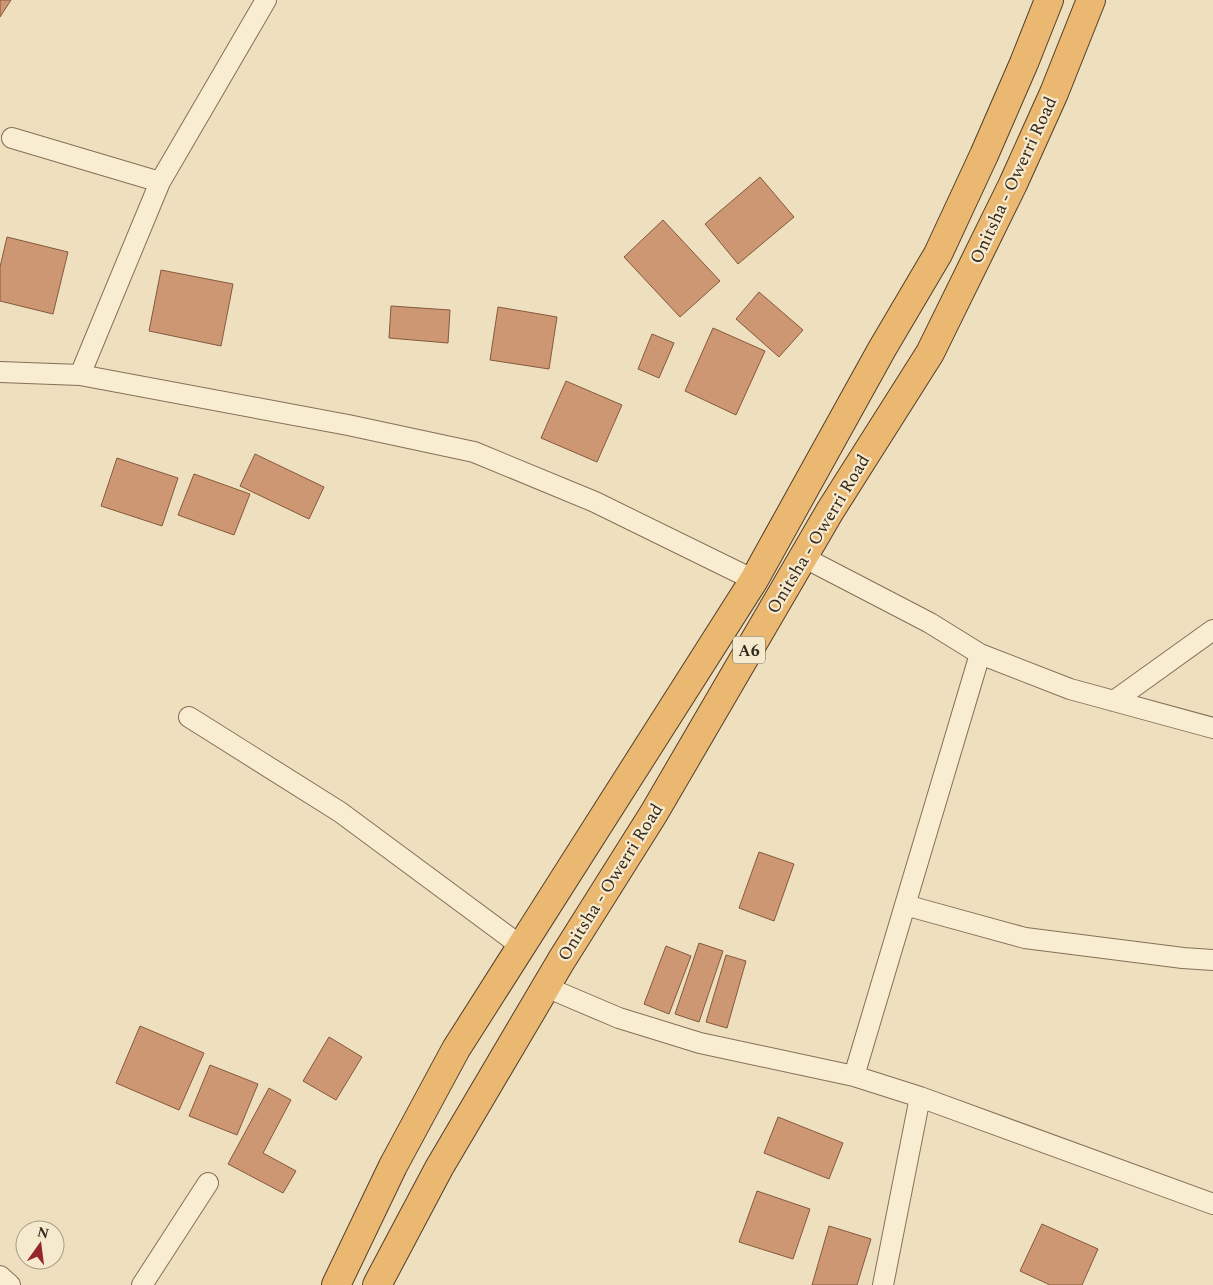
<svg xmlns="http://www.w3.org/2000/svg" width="1213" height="1285" font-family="Spectral,serif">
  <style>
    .building { fill: #cd9773; stroke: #85593c }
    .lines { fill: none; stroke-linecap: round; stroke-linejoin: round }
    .minor-casing { stroke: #866f57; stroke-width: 22 }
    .trunk-casing { stroke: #533e2b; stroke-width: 30 }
    .minor { stroke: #f9edd1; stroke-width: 20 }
    .trunk { stroke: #eab870; stroke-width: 28 }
    .labels { text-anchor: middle; stroke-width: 4.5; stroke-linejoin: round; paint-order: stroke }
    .shield { fill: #f5e9ce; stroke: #6f6251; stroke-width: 1 }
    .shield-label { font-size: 16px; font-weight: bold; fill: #35281c }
    .street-label { font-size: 18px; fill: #35281c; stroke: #f5e9ce }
  </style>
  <rect width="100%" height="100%" fill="#eedfbe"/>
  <!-- building -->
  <path class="building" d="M0,0H11L0,17Z
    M760,177L794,217L738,264L705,224Z
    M663,220L720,281L680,317L624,257Z
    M7,237L68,252L53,314L0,301V267Z
    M161,270L233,284L221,346L149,331Z
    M759,292L803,330L779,357L736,319Z
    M391,306L450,310L448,343L389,338Z
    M498,307L557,317L549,369L490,360Z
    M713,328L765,351L736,415L685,391Z
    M652,334L674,343L659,378L638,369Z
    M566,381L622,405L597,462L541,438Z
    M255,454L324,487L309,519L240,486Z
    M117,458L178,478L162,526L101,506Z
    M194,474L250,494L234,535L178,515Z
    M759,852L794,864L774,921L739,908Z
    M699,943L723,951L699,1022L675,1014Z
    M666,946L691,956L669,1014L644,1004Z
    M726,955L746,961L727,1028L706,1022Z
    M140,1026L204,1053L179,1110L116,1083Z
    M329,1037L362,1057L336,1100L303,1081Z
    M210,1065L258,1084L237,1135L189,1116Z
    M269,1088L291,1100L263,1153L296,1171L283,1193L228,1164Z
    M778,1117L843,1143L829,1179L764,1153Z
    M757,1191L810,1209L793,1259L739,1242Z
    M1042,1224L1098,1249L1082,1285H1050L1020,1271Z
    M829,1226L871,1239L857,1285H812Z"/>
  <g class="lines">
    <defs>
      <path id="minor" d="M12,138L160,182
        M0,372L80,375L348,425L474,452L595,502L754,580
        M80,375L160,182L266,0
        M803,557L930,623L980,654L1070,689L1213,728
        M1114,701L1213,630
        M189,717L340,812L521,946
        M905,905L1025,938L1183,958L1213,960
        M546,987L619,1018L700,1043L854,1076L920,1097L1213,1204
        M854,1076L980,654
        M0,1276L10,1285
        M142,1285L208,1183
        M883,1285L920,1097"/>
      <path id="trunk" d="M336,1285L393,1166L456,1049L754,580L882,349L938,254L984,155L1024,63L1049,0
        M377,1285L439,1168L561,961L654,813L830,511L930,353L1013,184L1054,93L1091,0"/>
    </defs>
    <!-- minor casing -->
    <use href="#minor" class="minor-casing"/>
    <!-- trunk casing -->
    <use href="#trunk" class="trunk-casing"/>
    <!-- minor -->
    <use href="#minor" class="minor"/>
    <!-- trunk -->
    <use href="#trunk" class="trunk"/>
  </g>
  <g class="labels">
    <!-- shield labels -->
    <rect class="shield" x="733" y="636.5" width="32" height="27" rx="4"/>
    <g class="shield-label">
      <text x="749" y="656">A6</text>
    </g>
    <!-- street labels -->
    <g class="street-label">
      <text transform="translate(1013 180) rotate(-65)" y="6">Onitsha - Owerri Road</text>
      <text transform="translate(818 534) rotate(-59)" y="6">Onitsha - Owerri Road</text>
      <text transform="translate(610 882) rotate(-58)" y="6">Onitsha - Owerri Road</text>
    </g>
  </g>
  <!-- north arrow -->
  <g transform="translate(40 1245) rotate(14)"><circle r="24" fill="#f5e9ce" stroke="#a89c87"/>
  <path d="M0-4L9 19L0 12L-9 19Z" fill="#962628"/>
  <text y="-8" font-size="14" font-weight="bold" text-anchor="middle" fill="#35281c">N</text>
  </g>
</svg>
